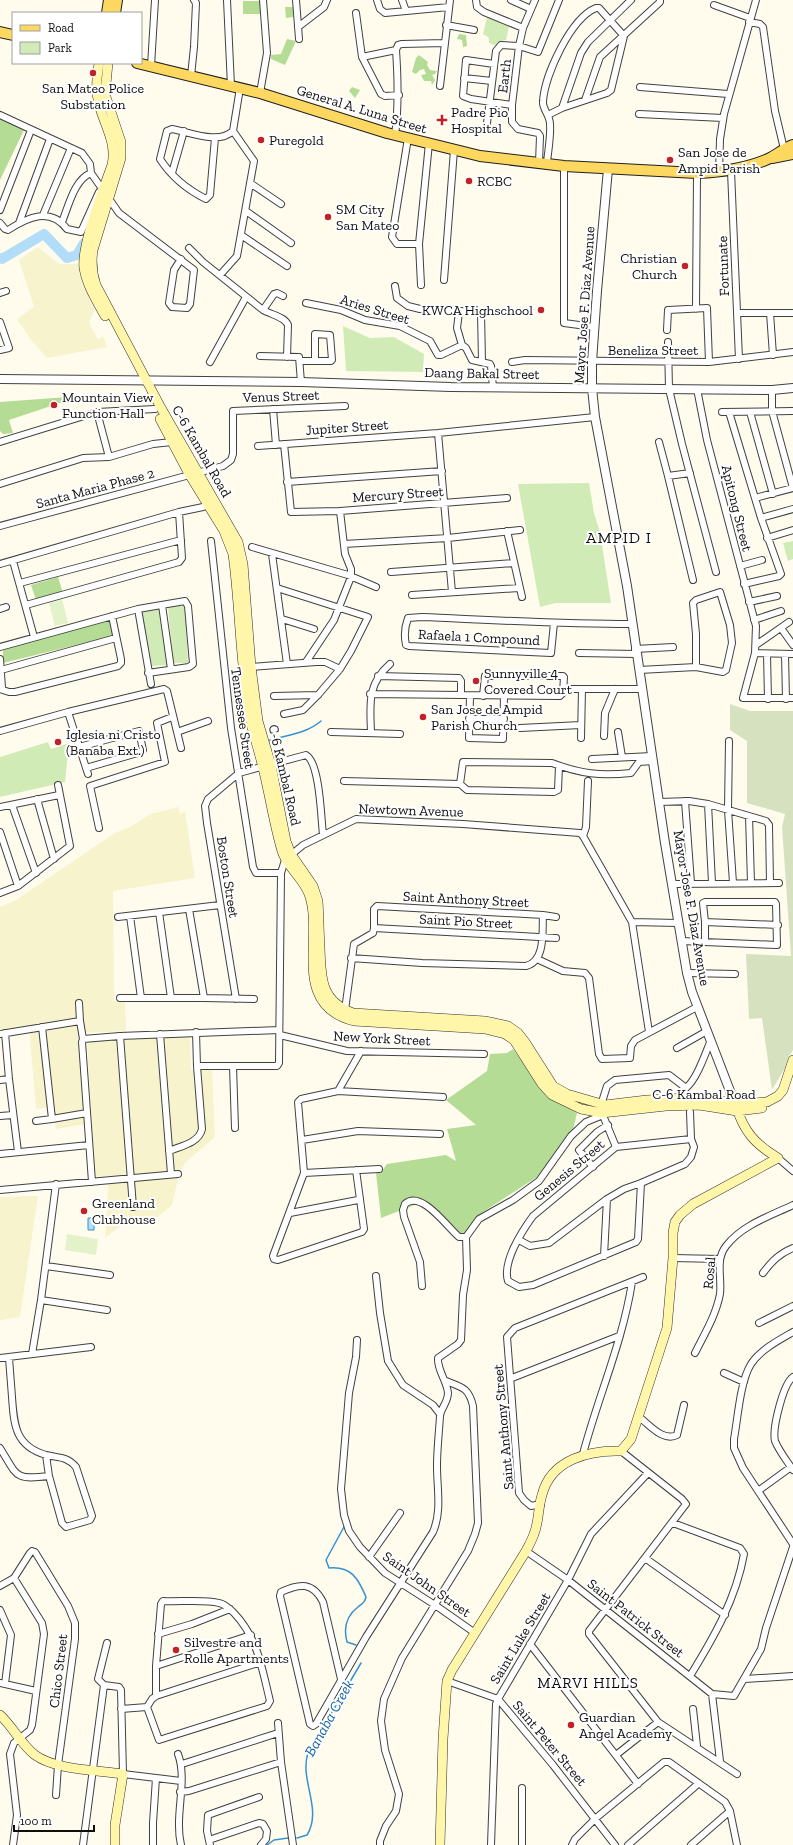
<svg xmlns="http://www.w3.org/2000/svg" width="793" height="1845" font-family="'Zilla Slab',serif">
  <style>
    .farmland { fill: #f6f3cd }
    .green { fill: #d1ebb7 }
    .forest { fill: #b5dc95 }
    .cemetery { fill: #d6e2bf }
    .pitch { fill: #e3f2c9 }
    .water { fill: #b1ddf8; stroke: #3692d2 }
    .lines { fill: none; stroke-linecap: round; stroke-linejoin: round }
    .stream { stroke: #3692d2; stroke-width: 1.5 }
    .river { stroke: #b1ddf8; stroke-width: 10 }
    .minor-casing { stroke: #414141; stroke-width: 8 }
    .tertiary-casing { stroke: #414141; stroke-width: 10 }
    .secondary-casing { stroke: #303030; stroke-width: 10 }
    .primary-casing { stroke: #1f1f1f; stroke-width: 12 }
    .minor { stroke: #fff; stroke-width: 6 }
    .tertiary { stroke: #fff; stroke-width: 8 }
    .secondary { stroke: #fff6a9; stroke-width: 9 }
    .primary { stroke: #fdd861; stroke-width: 10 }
    .poi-dot { fill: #c32127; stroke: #fff; stroke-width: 1.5 }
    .labels { text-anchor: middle; stroke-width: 4; stroke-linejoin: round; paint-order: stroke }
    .street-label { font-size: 14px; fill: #0e0e0e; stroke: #fff }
    .poi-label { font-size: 14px; fill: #0e0e0e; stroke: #fff; text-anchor: start }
    .neighbourhood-label { font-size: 15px; letter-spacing: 1px; fill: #0e0e0e; stroke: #fff }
    .water-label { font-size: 15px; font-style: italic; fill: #1263a4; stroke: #fff }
    .quarter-label { font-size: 16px; letter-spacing: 1px; fill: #0e0e0e; stroke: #fff }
  </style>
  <rect width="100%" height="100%" fill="#fffcee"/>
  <!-- farmland -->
  <path class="farmland" d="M38,247L59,264H78L94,311L89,322L98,340L103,336L107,347L47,358L32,341L17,319L34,307L19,260Z
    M179,807L180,814L185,811L195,878L113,891L114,1001H125L126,1031L81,1033L79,1047L85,1124L56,1129L53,1107L36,1109L29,1027L0,1031V907L16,900L115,833L132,826L150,814Z
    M190,1036L191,1070L212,1069L215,1137L186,1162L180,1171L172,1205L157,1217L129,1222L120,1226L105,1238L109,1176L95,1177L87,1042Z
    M38,1196L20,1317L0,1320V1197Z"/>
  <!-- green -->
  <path class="green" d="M487,17L509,26L506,40L498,42L497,46L489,43V38L483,34Z
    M343,326L370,338L394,337L424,354L423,372L346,371Z
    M589,483L594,513L600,532L611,603H555L540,607L518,484Z
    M793,541V559L788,561L783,543Z
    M185,603L188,663H173L168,607Z
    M162,608L167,665L152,666L142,612Z
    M48,742L51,749L69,743L65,782L0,797V757Z"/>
  <!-- forest -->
  <path class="forest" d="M243,1H261V14H243Z
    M285,7H293V17L286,18Z
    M459,34L466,35L467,46L463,47L462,40L457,39Z
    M287,39L296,41L285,65L271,59V55L281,54Z
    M419,55L428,62L427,65L430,70L437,71L435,74L432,75L435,80L432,85L431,81H424L421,75L426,74L424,69L420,70L416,74L412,72L416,58Z
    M352,87L360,90L355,98L349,91Z
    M0,115L24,130L0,180Z
    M81,396L9,420L13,433L3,434L0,431V402Z
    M58,577L63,593L36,600L31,585Z
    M110,620L113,636L3,663V648Z
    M513,1049L549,1096L577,1113L573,1130L537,1177L483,1212L463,1236L425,1201L381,1218L376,1173L381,1172L387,1164L446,1155L456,1161L447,1129L476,1125L446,1100L487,1071L490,1054L507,1053Z"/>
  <!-- cemetery -->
  <path class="cemetery" d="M730,704L750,711H793V1050L789,1056L785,1068L772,1090L762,1018L749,1019L746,954L791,956L782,827L785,814L747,803V741L730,730Z"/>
  <!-- pitch -->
  <path class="pitch" d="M62,599L68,623L55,626L49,603Z
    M67,1234L98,1239L96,1255L65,1250Z"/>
  <!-- water -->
  <path class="water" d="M88,1218H94V1230H88Z"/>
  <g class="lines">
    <!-- stream -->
    <path class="stream" d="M268,741C286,735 306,734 321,721
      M345,1525L326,1560L329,1568C351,1566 358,1578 366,1597C365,1602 363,1603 358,1607C346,1616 343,1627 347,1642L356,1645
      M297,1838L307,1835C323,1809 299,1780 308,1753L361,1663
      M267,1845L274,1840L288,1838"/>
    <!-- river -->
    <path class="river" d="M0,258L2,259L44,234L67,258L77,255L84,243"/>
    <defs>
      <path id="minor" d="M227,0L231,86
        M296,0L299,39
        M377,0L380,9L385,13L449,7
        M402,0L406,11
        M476,0L477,7L484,12L523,28
        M511,0L531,9
        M535,0L523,28L519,46L512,105V122L518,129L538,133L540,136L539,163
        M714,5L750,18
        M356,13L362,57L381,94L385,96L399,95
        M749,22L760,24L763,27L775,111L784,149
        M446,25L474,30
        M298,27L324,7L327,0
        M396,50L398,45L402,44L445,43
        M362,57L396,50
        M494,64L466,60L463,96L471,99L512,105
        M151,66L155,0
        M191,76L194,47L196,3L194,0
        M464,78L492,81
        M440,86L450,0
        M640,87L728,94
        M260,93L267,53L263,0
        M585,100L600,57L660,2V0
        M562,108L581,53L588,42L631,0
        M639,114L723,118
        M0,115L82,153L90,164L91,173L119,213L194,270L190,304L187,308L172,307L169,303L174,270L181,259
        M548,115L562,108L607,93L611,90L624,36
        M487,123L496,51L501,45L519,46L538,52L559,0
        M233,131L240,88
        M395,135C399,106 398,79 396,50
        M215,138L210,195L206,199C188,190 171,176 160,159L167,131L172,129C190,132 218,145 233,131
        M408,138L392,237L397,244H419
        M547,163C548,151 551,136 550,124C550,115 542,109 543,101C545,74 571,18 596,8H599L624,36
        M564,166V323L594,327
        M731,171L739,359
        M172,173L184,131
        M719,173L720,139L724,114L756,0
        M250,183L281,204
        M0,210L31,130
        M246,211L291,243
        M43,215L71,148
        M62,222C69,205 74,180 91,173
        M0,223L5,229L8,230C28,217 50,207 67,229L81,232L99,192
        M19,223L50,139
        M241,235L287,266
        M189,248L203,262L263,310C272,315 285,317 288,325L287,357
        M220,275L237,256L254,161L233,131
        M444,280L454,150
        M421,285L419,244L429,143
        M395,286L397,298L408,306L420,309L481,312L482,362
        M0,293L6,291
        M306,303L341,310L365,320L400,326L430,341L438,355H441L462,345L466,348L472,360L490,364L491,366L493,387
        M696,309L697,173
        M263,310L274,294L277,293L283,296
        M459,312L457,328L462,345
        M737,313H793
        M770,313L773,355
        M0,322L9,348L0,350
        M667,330L668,310L707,308L709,362
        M668,342L669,389L682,444L716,572
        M260,356L299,357L301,382
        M300,361H331L332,360L330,335L315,334V361
        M210,362L246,297
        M512,362L525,360L709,362L793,352
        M697,389L707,440L756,626L755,653L743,698H793
        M772,390V411L793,488
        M273,409L276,445
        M97,412L109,457
        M722,412L793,411
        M729,412L761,518L781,574L779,576L744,584
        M750,412L773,494
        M438,433L452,592
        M0,442L97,412L155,409
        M659,442L668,476L693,580
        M284,444L291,512L340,511L507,498
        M258,446L438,433L595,417
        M668,476L690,473
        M287,482L442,471
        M0,484L83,458L109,457L153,444L172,442
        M755,498L793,488
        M761,518L793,509
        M0,526L223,466L231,460L233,454V411L345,406
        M507,531L522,597
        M767,538L793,530
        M211,541L231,728L253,867L256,873H281
        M344,544L448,538L520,530
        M252,547L348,575L376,587
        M272,554L287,664
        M13,561L34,637
        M0,564L179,512L203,507
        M740,566L762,560
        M391,572L514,563
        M20,583L181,540
        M277,588L368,617L351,651L340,669L318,695L303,710L284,714
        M412,595L519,588
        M749,602L777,596
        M26,605L179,562L182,558L179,512
        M162,605L171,669
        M0,609L6,607
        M138,609L151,684
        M282,619L314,629
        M754,620L781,611
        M554,623L551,653L409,646L406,645C404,636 405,626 408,618L422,617C492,620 561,624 631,624
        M781,628L793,645
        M756,645L789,622
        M0,647L138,609L185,601L188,606L193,664L189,667L148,673
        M635,649L673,647
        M579,653L636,654
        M755,653L793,654
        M767,654L768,699
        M785,654L786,699
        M0,659L2,688
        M306,662L334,620L351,577V569L345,554L340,511
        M251,667L316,662H325L340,669
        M1,670L116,638
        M639,670L696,667L723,672L726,670L732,643L730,625L720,592L696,600L693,603L696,634V667
        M378,676L459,678L461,681V695
        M0,689L9,692H15L118,666L121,663V659L112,616
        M563,689H642
        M370,694L560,696L563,693L564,677L563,676H485L483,696
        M274,696L318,695
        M470,696L469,738L503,739L504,696
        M68,712L88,774
        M469,719H504
        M520,728L581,725
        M0,731L68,712L164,689L167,691L181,748
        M177,732L208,721
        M331,732L400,734
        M371,732C370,704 367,684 390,664
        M618,732L622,757
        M604,736L605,713L615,689
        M581,738L582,689
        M729,741L728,810L733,883
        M79,747L139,731L143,750L141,752L86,768
        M592,759L652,756
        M559,766L558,790L554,792L467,790L460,784L463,762L552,763C581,774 600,776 631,773L639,762L653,761
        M344,781L460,784
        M37,799L54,859
        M685,801L691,883
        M660,802L689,801L708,804L766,821L769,825L770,883
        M708,804L712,883
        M12,805L36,873
        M0,807L59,795
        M749,816L751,883
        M99,828L90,786L165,762L157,723L172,717
        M0,832L18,886
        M583,836L586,827L588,781
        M673,884L779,883
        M0,893L18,886L70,846L58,785
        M189,909L204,998
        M159,912L171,998
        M130,916L141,998
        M118,917L220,905
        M632,922L649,1032
        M705,922L778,925
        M374,928L556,938
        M681,941L777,945L776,904L775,902H705L703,903L705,922V942
        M351,958L422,963L526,966C546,961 542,931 543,915
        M537,959L563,971L585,973L589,978L599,1054L602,1059L630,1058L631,1046L635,1040L697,1007
        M687,973L735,974
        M120,998H204L254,999
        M236,999L207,823L205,806L208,799L239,773L306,755C320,763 321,818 323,835
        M79,1003L80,1021L83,1039
        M345,1010L354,944L373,933L374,928V909L377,906L543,915L556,917
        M42,1027L52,1119L87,1113
        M196,1032L197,1066H277L279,1063L281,873L285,860L303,845L356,819L463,824L580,833L583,836L632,922L678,923
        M5,1033L9,1079L18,1152
        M0,1034L80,1021
        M160,1034L171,1174
        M280,1035L347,1051L484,1054
        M120,1036L133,1207
        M83,1039L120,1036L279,1030
        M83,1039L82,1042L92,1182
        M677,1048L707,1031
        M233,1066L235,1128
        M0,1080L9,1079
        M338,1091L361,1051
        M0,1116L13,1115
        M36,1121L52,1119
        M302,1140L358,1131L440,1134
        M616,1147L602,1113L601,1105L607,1086L615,1080L669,1075L686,1088C697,1079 705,1054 711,1040
        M169,1151C181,1146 199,1143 202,1129L197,1066
        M0,1154L89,1145
        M778,1158L793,1171
        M593,1167L579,1150L597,1132L608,1125
        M356,1170L364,1229L362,1232L278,1260L274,1259L273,1256L304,1173L298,1102L301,1099L338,1091L443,1097
        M304,1173L379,1169
        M641,1183L638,1239L636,1242L533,1285L519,1287L508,1281C502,1262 522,1231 533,1216L616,1147L691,1139
        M0,1190L178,1174
        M290,1213L358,1200
        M466,1237L479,1219L513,1200L539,1181L571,1136L586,1122L603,1115
        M519,1240L530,1246L549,1243L607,1199L624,1189L641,1183L685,1164L691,1157L694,1147L691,1139L690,1112
        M604,1256L607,1199
        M673,1258L720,1259
        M46,1266L110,1275
        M763,1273C772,1261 779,1254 793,1248
        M376,1276L380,1313L388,1361L403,1385L433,1405L440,1414
        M422,1286L420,1262L404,1217L403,1210L405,1204C421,1189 448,1228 459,1237H466
        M41,1300L107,1310
        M759,1323L793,1306
        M793,1332C779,1340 760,1350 751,1364C740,1382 738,1417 734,1439V1448L743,1468L793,1544
        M357,1340L356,1357L349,1393L341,1489L344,1515L349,1531L360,1547L385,1573L435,1605L475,1633
        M695,1353C705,1333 716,1315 720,1294C722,1278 715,1260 726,1246C742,1225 770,1216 793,1205
        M32,1354L41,1300L56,1184
        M0,1358L91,1347
        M9,1358C10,1371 11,1384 12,1397C14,1425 15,1446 46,1455C58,1458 67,1456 76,1467L92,1516L90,1520L66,1527L62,1523L49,1476L46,1455
        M724,1373L744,1382
        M793,1377C783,1384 772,1429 775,1441C779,1451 787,1461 793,1470
        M512,1378L619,1336
        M639,1417C650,1425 663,1442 677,1435L684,1405
        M0,1448C18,1477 14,1480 49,1476
        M621,1451L682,1499L686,1504L589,1631V1634L658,1722L737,1774
        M583,1454C598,1397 623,1341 632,1282
        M758,1491L791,1467
        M541,1504L531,1506L524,1500L519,1493L507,1337L515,1328L643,1277
        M673,1523L740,1548L744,1554C736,1599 714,1637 690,1676
        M526,1551L568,1580L712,1694L734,1696L761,1649L766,1628L793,1547
        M369,1557L400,1513
        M645,1558L725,1615
        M0,1586L14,1578L30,1553L32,1551L35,1552L68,1606L75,1623V1639L58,1765L56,1795
        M0,1610L11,1635L5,1684
        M158,1634L192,1624L230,1609
        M107,1643L98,1679L104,1685L119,1687L121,1690L123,1774L181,1781
        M530,1644L638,1784
        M156,1666L251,1635
        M341,1679L323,1602C313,1582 300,1583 281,1592L280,1596L310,1724L313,1726L316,1724L366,1637L433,1532C442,1511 437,1489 437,1466C437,1449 439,1433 440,1416C441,1408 448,1402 448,1393C447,1381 437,1370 438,1358L458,1344L461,1340L463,1295L467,1270L466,1237
        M745,1679L793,1676
        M447,1681L498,1699L553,1765L615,1845
        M0,1683L36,1691
        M712,1694L720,1761
        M156,1696V1666L161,1604L163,1601C179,1602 205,1599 219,1603C225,1604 230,1609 234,1613C258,1638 262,1669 270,1701L267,1706L159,1740L147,1707L152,1699L156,1696L261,1662
        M121,1709L147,1707
        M693,1709L697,1746
        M278,1723L281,1762L293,1845
        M178,1754C188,1781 174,1815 181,1845
        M616,1755L658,1722
        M182,1764L278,1733
        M180,1792L189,1791L281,1762
        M209,1840L259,1823L263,1824L267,1831L266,1839L261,1845
        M13,1845L17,1815L10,1754L14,1743L30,1730L32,1725L44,1634L42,1623L14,1578
        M83,1845L104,1685
        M153,1845V1823L156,1778
        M210,1845L207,1831L208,1815L259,1797
        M380,1845V1841L386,1826L396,1811L399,1794L385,1750L381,1721L384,1699L402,1658L468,1551L475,1534L478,1523L473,1406C469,1388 462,1387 446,1381
        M491,1845L496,1704L498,1699L568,1580L591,1534L648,1473
        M522,1845V1788
        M572,1845L575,1839L596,1818L664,1762H669L725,1802L730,1811L737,1845
        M628,1845L698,1784
        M691,1845L730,1811"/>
      <path id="tertiary" d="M608,169L597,291L592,362V388L595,417L627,586L665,843L687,973L692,992L735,1104
        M0,379L301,382L451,387L772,390L793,388"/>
      <path id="secondary" d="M99,63C97,77 95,90 99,104C104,125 117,142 112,165C104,188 81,246 84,268C87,286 97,301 105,316
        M108,63L105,94L121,142V158L93,250C91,263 92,273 96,285L161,408L238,542L243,564L251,667L258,721L271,765L286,841L291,854L313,886L318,901C319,916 319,932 320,947C321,977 320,1001 353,1013L485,1021L508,1026L518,1033L525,1042L553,1086L567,1094L605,1105L647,1100L687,1098L711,1099L735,1104L767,1102L778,1096L783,1090L793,1060
        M160,419L189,474L224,531L233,554C240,606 240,660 249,713C252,732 259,750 263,768C270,796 274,824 282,851C287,868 305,879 310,897C323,940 291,1005 354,1021L485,1029L505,1034L514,1040L542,1084L552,1095L581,1109L602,1113L666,1106L699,1105L737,1111L762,1108
        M0,1715C13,1727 21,1744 35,1755C55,1770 98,1770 123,1774L115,1825V1845
        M440,1845L443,1739L447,1681L452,1670L526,1551C529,1545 532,1540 534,1534C539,1522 538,1507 542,1495C551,1459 590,1450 621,1451L631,1439L667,1328L673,1258V1233L675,1222L680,1215L693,1204L778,1158C755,1144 744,1132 736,1106"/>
      <path id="primary" d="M107,13L109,0
        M115,13L117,0
        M0,32L13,35
        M137,63L260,93L387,133L480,156L564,166L697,173C723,172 745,169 768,159C777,155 784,148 793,145
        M772,158L793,154"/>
    </defs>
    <!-- minor casing -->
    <use href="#minor" class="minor-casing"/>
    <!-- tertiary casing -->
    <use href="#tertiary" class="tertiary-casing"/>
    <!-- secondary casing -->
    <use href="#secondary" class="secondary-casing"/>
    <!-- primary casing -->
    <use href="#primary" class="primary-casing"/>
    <!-- minor -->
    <use href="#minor" class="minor"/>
    <!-- tertiary -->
    <use href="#tertiary" class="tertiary"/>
    <!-- secondary -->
    <use href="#secondary" class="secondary"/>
    <!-- primary -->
    <use href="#primary" class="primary"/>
  </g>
  <!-- markers -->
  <g class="poi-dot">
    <circle cx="93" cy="73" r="4"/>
    <path d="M440 114h4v4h4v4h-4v4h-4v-4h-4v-4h4z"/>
    <circle cx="261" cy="140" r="4"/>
    <circle cx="670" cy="160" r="4"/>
    <circle cx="469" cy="181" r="4"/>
    <circle cx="328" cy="217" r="4"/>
    <circle cx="685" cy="266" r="4"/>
    <circle cx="541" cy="310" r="4"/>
    <circle cx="54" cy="405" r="4"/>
    <circle cx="476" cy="681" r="4"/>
    <circle cx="423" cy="717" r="4"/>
    <circle cx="58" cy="742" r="4"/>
    <circle cx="84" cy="1211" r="4"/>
    <circle cx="176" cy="1650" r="4"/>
    <circle cx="571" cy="1725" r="4"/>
  </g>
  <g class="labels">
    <!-- street labels -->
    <g class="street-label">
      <text transform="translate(504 76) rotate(-83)" y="5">Earth</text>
      <text transform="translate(362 109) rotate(17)" y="5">General A. Luna Street</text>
      <text transform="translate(723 266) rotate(-92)" y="5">Fortunate</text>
      <text transform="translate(584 305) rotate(-86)" y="5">Mayor Jose F. Diaz Avenue</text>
      <text transform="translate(375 309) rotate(17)" y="5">Aries Street</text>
      <text x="653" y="355">Beneliza Street</text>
      <text transform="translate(482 373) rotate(1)" y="5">Daang Bakal Street</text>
      <text transform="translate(281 396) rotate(-2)" y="5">Venus Street</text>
      <text transform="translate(347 427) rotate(-4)" y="5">Jupiter Street</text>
      <text transform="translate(202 451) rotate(60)" y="5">C-6 Kambal Road</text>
      <text transform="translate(95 488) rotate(-15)" y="5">Santa Maria Phase 2</text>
      <text transform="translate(398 494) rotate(-4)" y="5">Mercury Street</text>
      <text transform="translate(737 508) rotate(76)" y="5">Apitong Street</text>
      <text transform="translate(479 637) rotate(3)" y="5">Rafaela 1 Compound</text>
      <text transform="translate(243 718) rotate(82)" y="5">Tennessee Street</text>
      <text transform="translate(285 775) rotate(77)" y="5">C-6 Kambal Road</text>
      <text transform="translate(411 810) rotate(2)" y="5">Newtown Avenue</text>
      <text transform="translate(228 877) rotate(81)" y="5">Boston Street</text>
      <text transform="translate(466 899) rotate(3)" y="5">Saint Anthony Street</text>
      <text transform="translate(692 908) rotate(80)" y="5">Mayor Jose F. Diaz Avenue</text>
      <text transform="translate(466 921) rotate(3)" y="5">Saint Pio Street</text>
      <text transform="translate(382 1038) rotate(3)" y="5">New York Street</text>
      <text x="704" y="1099">C-6 Kambal Road</text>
      <text transform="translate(569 1170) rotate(-40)" y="5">Genesis Street</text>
      <text transform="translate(709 1273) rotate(-85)" y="5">Rosal</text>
      <text transform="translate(503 1427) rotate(-95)" y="5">Saint Anthony Street</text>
      <text transform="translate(427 1584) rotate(35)" y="5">Saint John Street</text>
      <text transform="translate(636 1618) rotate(38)" y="5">Saint Patrick Street</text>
      <text transform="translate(520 1638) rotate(-59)" y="5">Saint Luke Street</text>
      <text transform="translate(58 1671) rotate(-83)" y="5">Chico Street</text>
      <text transform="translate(550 1743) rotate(50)" y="5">Saint Peter Street</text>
    </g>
    <!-- poi labels -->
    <g class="poi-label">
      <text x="93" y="93" text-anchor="middle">San Mateo Police<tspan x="93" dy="16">Substation</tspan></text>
      <text x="451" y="117">Padre Pio<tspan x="451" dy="16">Hospital</tspan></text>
      <text x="269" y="145">Puregold</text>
      <text x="678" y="157">San Jose de<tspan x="678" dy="16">Ampid Parish</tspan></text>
      <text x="477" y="186">RCBC</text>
      <text x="336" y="214">SM City<tspan x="336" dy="16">San Mateo</tspan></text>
      <text x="677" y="263" text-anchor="end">Christian<tspan x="677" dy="16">Church</tspan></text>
      <text x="533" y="315" text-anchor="end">KWCA Highschool</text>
      <text x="62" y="402">Mountain View<tspan x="62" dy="16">Function Hall</tspan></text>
      <text x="484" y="678">Sunnyville 4<tspan x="484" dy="16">Covered Court</tspan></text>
      <text x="431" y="714">San Jose de Ampid<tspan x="431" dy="16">Parish Church</tspan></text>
      <text x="66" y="739">Iglesia ni Cristo<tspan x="66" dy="16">(Banaba Ext.)</tspan></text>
      <text x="92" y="1208">Greenland<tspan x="92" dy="16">Clubhouse</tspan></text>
      <text x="184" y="1647">Silvestre and<tspan x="184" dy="16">Rolle Apartments</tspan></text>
      <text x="579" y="1722">Guardian<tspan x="579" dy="16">Angel Academy</tspan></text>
    </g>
    <!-- neighbourhood labels -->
    <g class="neighbourhood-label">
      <text x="588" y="1688">MARVI HILLS</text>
    </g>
    <!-- water labels -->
    <g class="water-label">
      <text transform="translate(329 1718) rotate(-61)" y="5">Banaba Creek</text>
    </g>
    <!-- quarter labels -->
    <g class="quarter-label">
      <text x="619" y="543">AMPID I</text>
    </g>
  </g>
  <!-- legend -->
  <rect x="12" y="12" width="130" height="52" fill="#ffffff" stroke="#9f9f9f"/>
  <rect x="20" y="25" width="20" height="6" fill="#fdd861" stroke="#9f9f9f"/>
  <text x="48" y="32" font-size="12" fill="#0e0e0e">Road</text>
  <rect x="20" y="42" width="20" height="12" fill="#d1ebb7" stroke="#9f9f9f"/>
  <text x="48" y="52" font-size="12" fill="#0e0e0e">Park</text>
  <!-- scale -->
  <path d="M14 1825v6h80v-6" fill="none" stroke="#0e0e0e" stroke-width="2"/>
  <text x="20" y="1825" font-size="12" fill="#0e0e0e" stroke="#ffffff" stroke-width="3" paint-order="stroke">100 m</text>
</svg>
